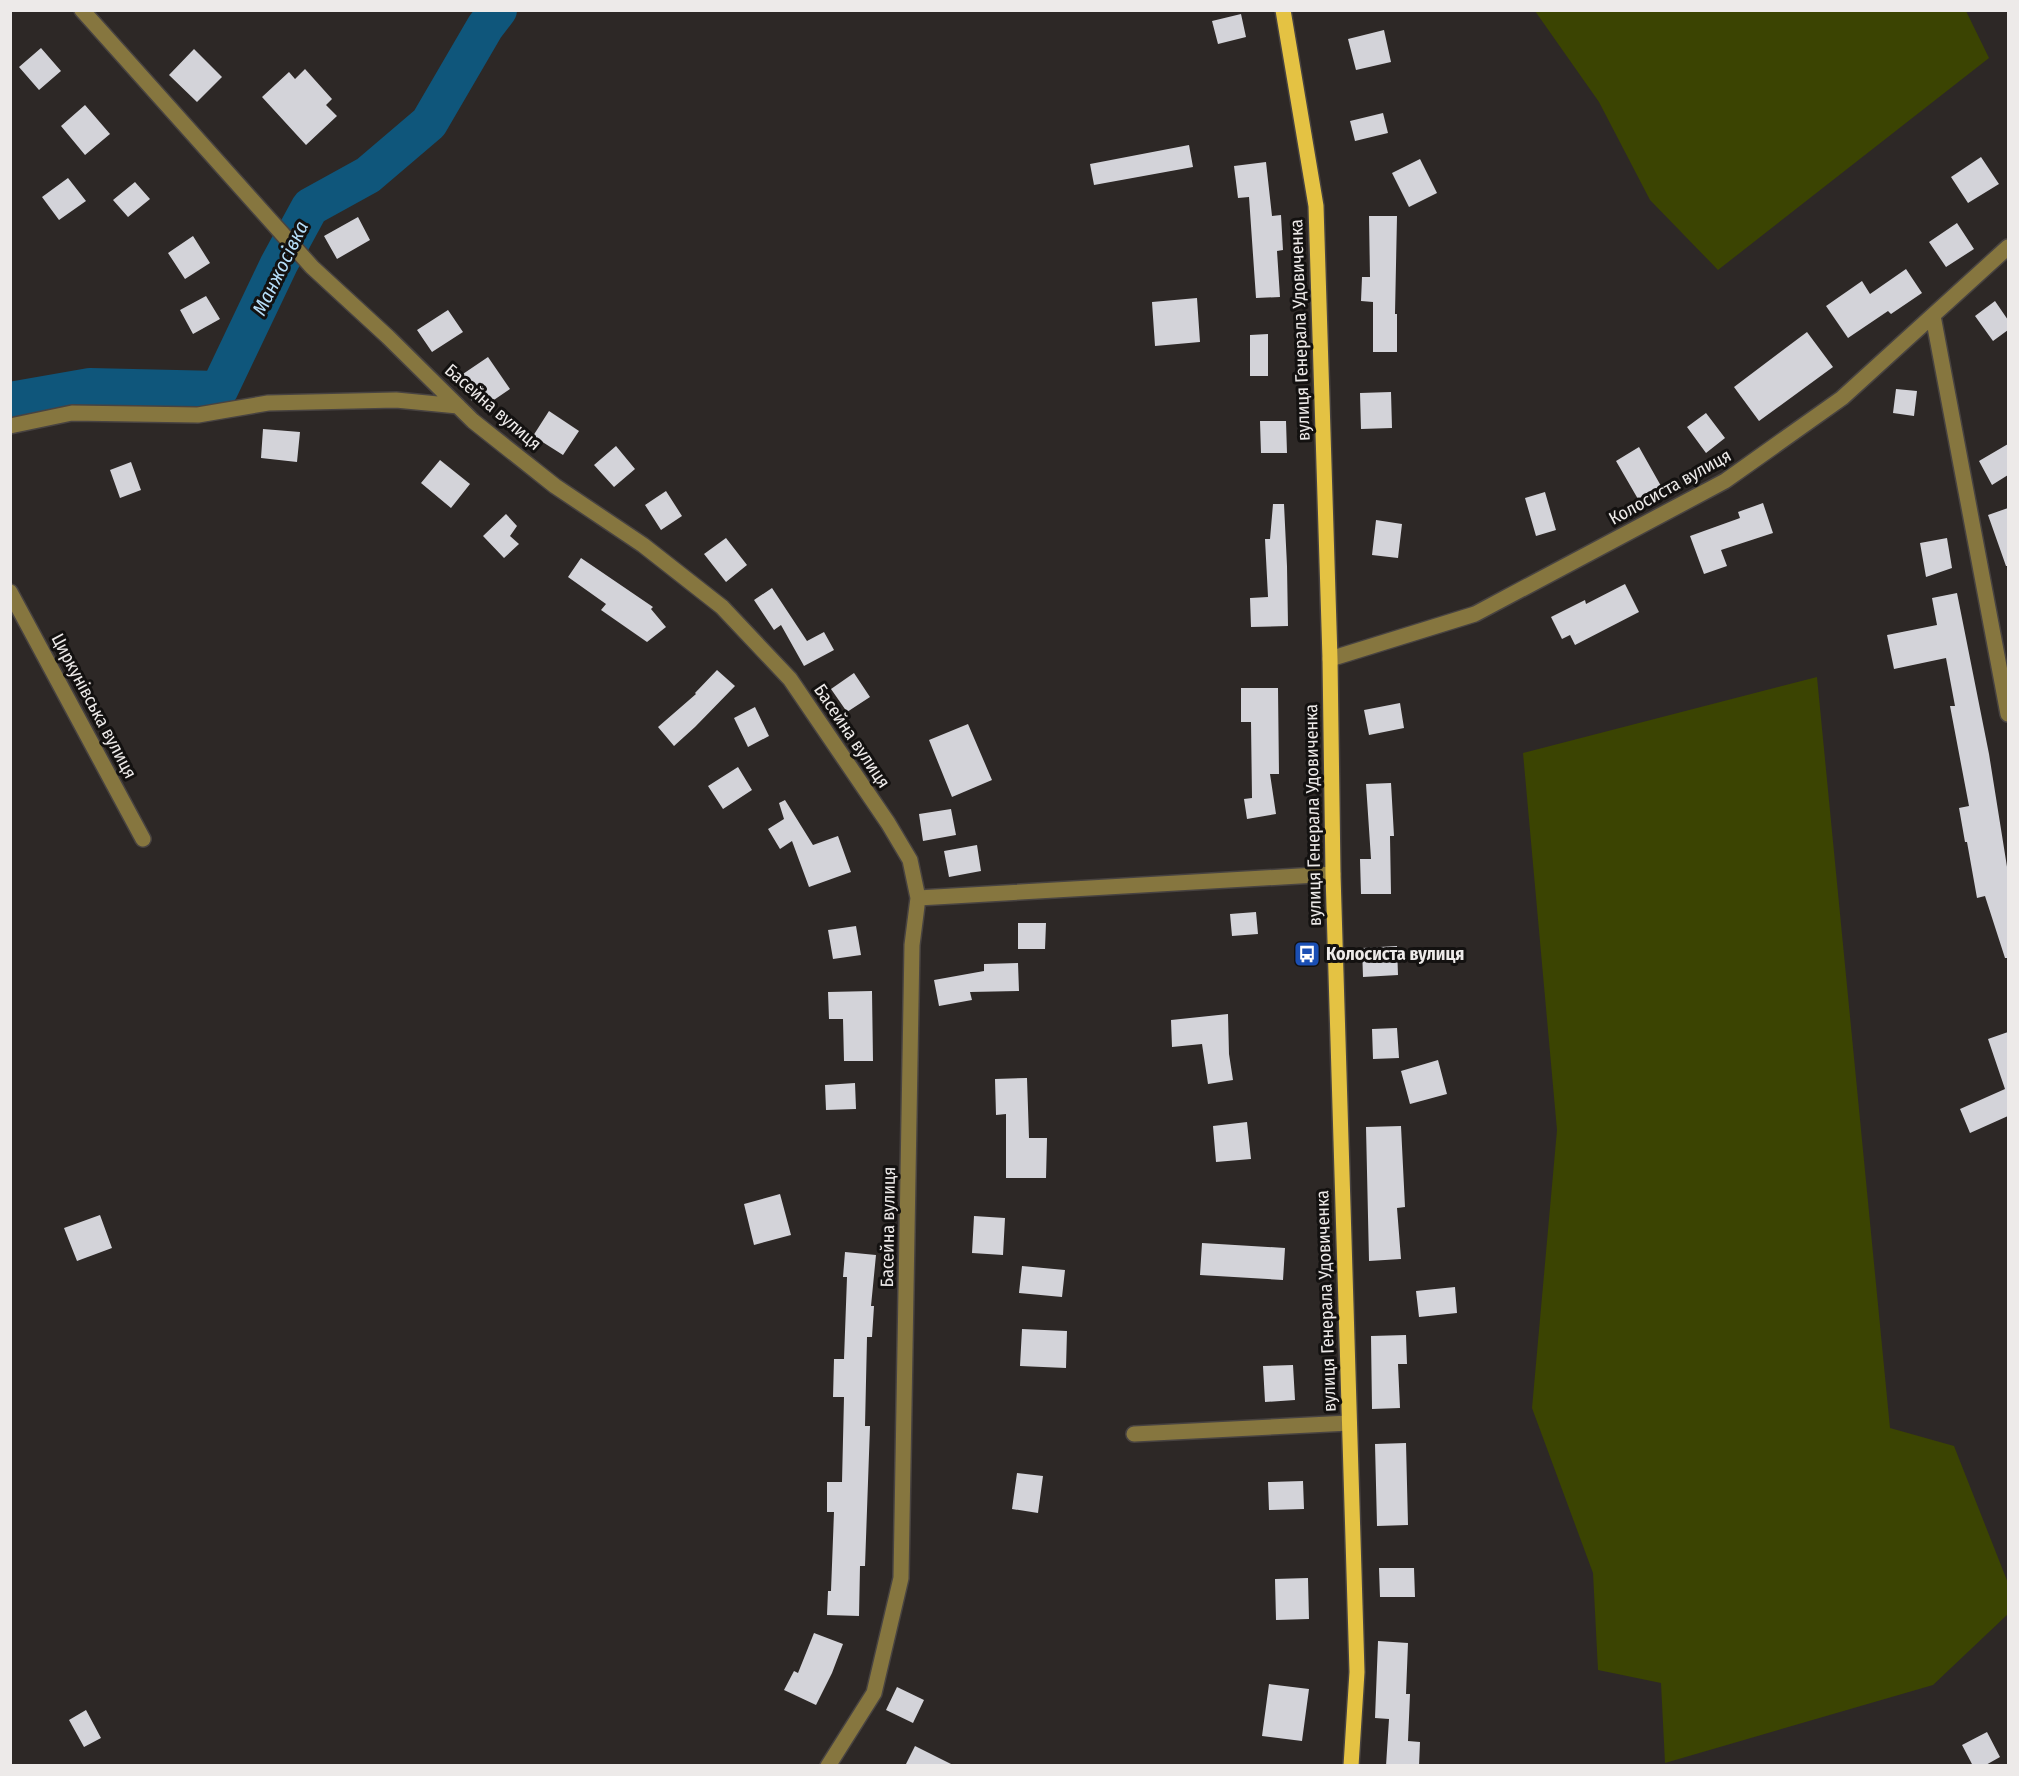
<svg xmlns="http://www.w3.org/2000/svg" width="2019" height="1776" font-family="'Fira Sans Condensed',sans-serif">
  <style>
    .green { fill: #3b4402 }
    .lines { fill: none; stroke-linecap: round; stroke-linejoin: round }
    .river { stroke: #0f567b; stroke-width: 38 }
    .building { fill: #d3d3d9 }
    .minor-casing { stroke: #484341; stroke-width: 18 }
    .major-casing { stroke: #484341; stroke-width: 18 }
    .minor { stroke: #86763f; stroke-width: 15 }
    .major { stroke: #e4c243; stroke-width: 15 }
    .labels { text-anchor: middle; stroke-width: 6; stroke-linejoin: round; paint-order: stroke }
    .street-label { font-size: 18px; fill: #edeae9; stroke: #131110 }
    .poi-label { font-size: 18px; font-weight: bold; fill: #edeae9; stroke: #131110; text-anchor: start }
    .water-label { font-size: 20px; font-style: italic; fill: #b6def9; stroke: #131110 }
  </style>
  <rect width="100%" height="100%" fill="#2d2826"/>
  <!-- green -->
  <path class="green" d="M1535,11H1966L1989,58L1718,270L1650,200L1599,102Z
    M1817,677L1890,1428L1954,1446L2008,1583V1614L1933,1685L1665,1763L1661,1683L1598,1670L1593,1573L1532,1408L1557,1130L1523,753Z"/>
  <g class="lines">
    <!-- river -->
    <path class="river" d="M10,401L90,387L219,390L279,264L310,207L368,175L429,123L485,27L498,10"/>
  </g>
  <!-- building -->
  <path class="building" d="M1241,14L1246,37L1218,44L1212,21Z
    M1384,30L1391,62L1356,70L1348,39Z
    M41,48L61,71L39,90L19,67Z
    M194,49L222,77L197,102L169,75Z
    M305,69L332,99L326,105L337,116L306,145L262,97L289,72L295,79Z
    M85,105L110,134L85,155L61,126Z
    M1383,113L1388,133L1355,141L1350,121Z
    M1189,145L1193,167L1094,185L1090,164Z
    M1981,157L1999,184L1968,203L1951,177Z
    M1420,159L1437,193L1409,207L1392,173Z
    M1266,162L1272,216L1281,215L1283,250L1277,251L1280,297L1256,298L1249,197L1238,198L1234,166Z
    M68,178L86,201L59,220L42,197Z
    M135,182L150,199L128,217L113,200Z
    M1369,216H1397L1395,314H1397V352H1373V302L1361,301L1362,277H1370Z
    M358,217L370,240L337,259L324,236Z
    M1957,223L1974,249L1946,267L1929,242Z
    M193,236L210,263L185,279L168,253Z
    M1906,269L1922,293L1891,314L1888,311L1848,338L1826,306L1862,281L1870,294Z
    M206,296L220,319L193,334L180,310Z
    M1197,298L1200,342L1155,346L1152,302Z
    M1995,301L2008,320V330L1993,341L1975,316Z
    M448,310L463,332L432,352L417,330Z
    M1807,332L1833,367L1759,421L1734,387Z
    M1268,334V376H1250V335Z
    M488,357L510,389L488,404L481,395L472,401L457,378Z
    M1896,389L1917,391L1914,416L1893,413Z
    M1391,392L1392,428L1361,429L1360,393Z
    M549,411L579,431L563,455L533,436Z
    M1706,413L1725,438L1706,453L1687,427Z
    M1260,421H1286L1287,453H1261Z
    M263,429L300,432L297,462L261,458Z
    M2008,444V475L1992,485L1979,461Z
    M616,446L635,469L614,487L594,465Z
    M1639,447L1661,486L1638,499L1616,461Z
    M440,460L470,484L451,508L421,483Z
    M131,462L141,490L120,498L110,470Z
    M666,491L682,516L661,530L645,505Z
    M1545,492L1556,530L1536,536L1525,498Z
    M1763,503L1773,533L1721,550L1727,566L1704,574L1690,536L1740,518L1738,512Z
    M1273,504H1284L1287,566L1288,626L1251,627L1250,598L1268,597L1265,539H1270Z
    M2008,508V566H2006L1988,515Z
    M506,514L517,526L510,536L519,544L504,558L483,536Z
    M1376,520L1402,524L1398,558L1372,555Z
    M726,538L747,565L726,582L704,554Z
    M1947,538L1952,568L1926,577L1920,543Z
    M581,558L653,607L651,609L666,627L647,642L601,610L606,604L568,577Z
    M1625,584L1639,612L1575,645L1570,635L1562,639L1551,617L1585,600L1586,604Z
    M772,588L807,641L824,632L834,650L804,666L781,625L774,630L754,600Z
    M1957,593L1989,754L2008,873V958H2005L1985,896L1977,898L1967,842H1965L1959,808L1969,806L1950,706H1955L1946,658L1894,669L1887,635L1937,625L1932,598Z
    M717,670L735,686L695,727L674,746L658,727L696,694L695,693Z
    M854,673L870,697L847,712L831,689Z
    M1241,688H1278L1279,774H1270L1276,814L1247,819L1244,799L1252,798L1251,722H1241Z
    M1400,703L1404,728L1369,735L1364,710Z
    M755,707L769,736L748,747L734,718Z
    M968,724L992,780L952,797L929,740Z
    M738,767L752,790L723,809L708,786Z
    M1391,783L1394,836H1390L1391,894H1361L1360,859H1371L1366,784Z
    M785,800L813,845L838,836L851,872L809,887L792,841L780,849L768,829L784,819L779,803Z
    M951,809L956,835L923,841L919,814Z
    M977,845L981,871L949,877L944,851Z
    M1256,912L1258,934L1232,936L1230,914Z
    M1018,923H1046L1045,949H1018Z
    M856,926L861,955L833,959L828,930Z
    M1397,946L1398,975L1363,977L1362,948Z
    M1018,963L1019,991L970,992L972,1000L939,1006L934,980L984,971V964Z
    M872,991L873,1061H844L843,1019H829L828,992Z
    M1228,1014L1229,1054L1233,1080L1208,1084L1202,1044L1172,1047L1171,1020Z
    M1397,1028L1399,1058L1373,1059L1372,1029Z
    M2008,1032V1116L1970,1133L1960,1109L2005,1089L1988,1039Z
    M1438,1060L1447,1094L1410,1104L1401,1071Z
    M1027,1078L1029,1138H1047L1046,1178H1006V1114L996,1115L995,1079Z
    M855,1083L856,1109L826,1110L825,1085Z
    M1247,1122L1251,1159L1216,1162L1213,1126Z
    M1401,1126L1405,1207L1397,1208L1401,1259L1369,1261L1366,1127Z
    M780,1194L791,1235L754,1245L744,1204Z
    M100,1215L112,1248L77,1261L64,1228Z
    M974,1216L1005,1218L1003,1255L972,1253Z
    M1202,1243L1285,1248L1283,1280L1200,1275Z
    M845,1252L876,1255L871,1306H874L872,1337H867L865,1426H870L865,1566H860L859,1616L827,1615L828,1591H831L834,1512H827V1482H842L844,1397H833L834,1359H844L847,1277H843Z
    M1022,1266L1065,1270L1062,1297L1019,1293Z
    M1455,1287L1457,1313L1419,1317L1416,1291Z
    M1022,1329L1067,1331L1066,1368L1020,1366Z
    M1406,1335L1407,1364H1398L1400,1408L1372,1409L1371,1336Z
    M1293,1365L1295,1400L1265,1402L1263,1366Z
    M1406,1443L1408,1525L1377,1526L1375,1444Z
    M1017,1473L1043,1476L1038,1513L1012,1509Z
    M1303,1481L1304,1509L1269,1510L1268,1482Z
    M1379,1568H1414L1415,1597H1380Z
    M1308,1578L1309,1619L1276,1620L1275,1579Z
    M814,1633L843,1644L832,1673L816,1705L784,1690L794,1671L798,1673Z
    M1378,1641L1408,1643L1406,1694H1410L1408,1741L1420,1742L1419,1766H1386L1389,1719L1375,1718Z
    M1269,1684L1309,1689L1302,1741L1262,1736Z
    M897,1687L924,1700L913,1723L886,1710Z
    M86,1710L101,1738L84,1747L69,1720Z
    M1987,1732L2000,1757L1984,1766H1973L1962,1745Z
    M915,1746L955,1766H905Z"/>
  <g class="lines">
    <defs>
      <path id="minor" d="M82,10L312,267L388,337L473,421L555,486L643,545L722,607L790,679L888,823L910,860L918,898L912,945L901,1578L874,1693L828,1766
        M1933,316L2008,714
        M10,426L72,413L198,415L268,403L396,400L458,406
        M10,592L143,839
        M1330,659L1475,614L1725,481L1842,398L2008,247
        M918,898L1333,874
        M1134,1434L1349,1423"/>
      <path id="major" d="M1283,10L1316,206L1330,659L1333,874L1357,1672L1351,1766"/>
    </defs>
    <!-- minor casing -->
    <use href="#minor" class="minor-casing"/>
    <!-- major casing -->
    <use href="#major" class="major-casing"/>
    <!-- minor -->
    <use href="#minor" class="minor"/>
    <!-- major -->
    <use href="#major" class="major"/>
  </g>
  <!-- icons -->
  <defs>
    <symbol id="bus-square" viewBox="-11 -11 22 22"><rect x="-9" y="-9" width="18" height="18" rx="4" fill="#1a4fb4" stroke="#131110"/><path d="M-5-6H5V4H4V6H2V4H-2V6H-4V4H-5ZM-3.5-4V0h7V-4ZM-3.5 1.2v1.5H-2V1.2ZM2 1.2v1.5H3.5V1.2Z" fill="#fff"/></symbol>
  </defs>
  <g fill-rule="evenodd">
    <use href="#bus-square" x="1292" y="939" width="30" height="30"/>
  </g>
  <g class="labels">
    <!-- street labels -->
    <g class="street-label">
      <text transform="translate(1300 330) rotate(-92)" y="6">вулиця Генерала Удовиченка</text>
      <text transform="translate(493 407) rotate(41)" y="6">Басейна вулиця</text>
      <text transform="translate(1670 487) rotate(-29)" y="6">Колосиста вулиця</text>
      <text transform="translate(94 706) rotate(62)" y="6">Циркунівська вулиця</text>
      <text transform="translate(852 736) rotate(56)" y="6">Басейна вулиця</text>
      <text transform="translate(1313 815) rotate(-91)" y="6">вулиця Генерала Удовиченка</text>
      <text transform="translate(888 1227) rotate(-89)" y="6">Басейна вулиця</text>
      <text transform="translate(1326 1301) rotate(-92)" y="6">вулиця Генерала Удовиченка</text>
    </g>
    <!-- poi labels -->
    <g class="poi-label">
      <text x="1326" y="960">Колосиста вулиця</text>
    </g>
    <!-- water labels -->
    <g class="water-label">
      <text transform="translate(280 268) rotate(-64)" y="7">Манжосівка</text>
    </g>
  </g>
  <!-- border -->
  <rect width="2019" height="1776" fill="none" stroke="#edeae9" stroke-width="24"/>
</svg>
